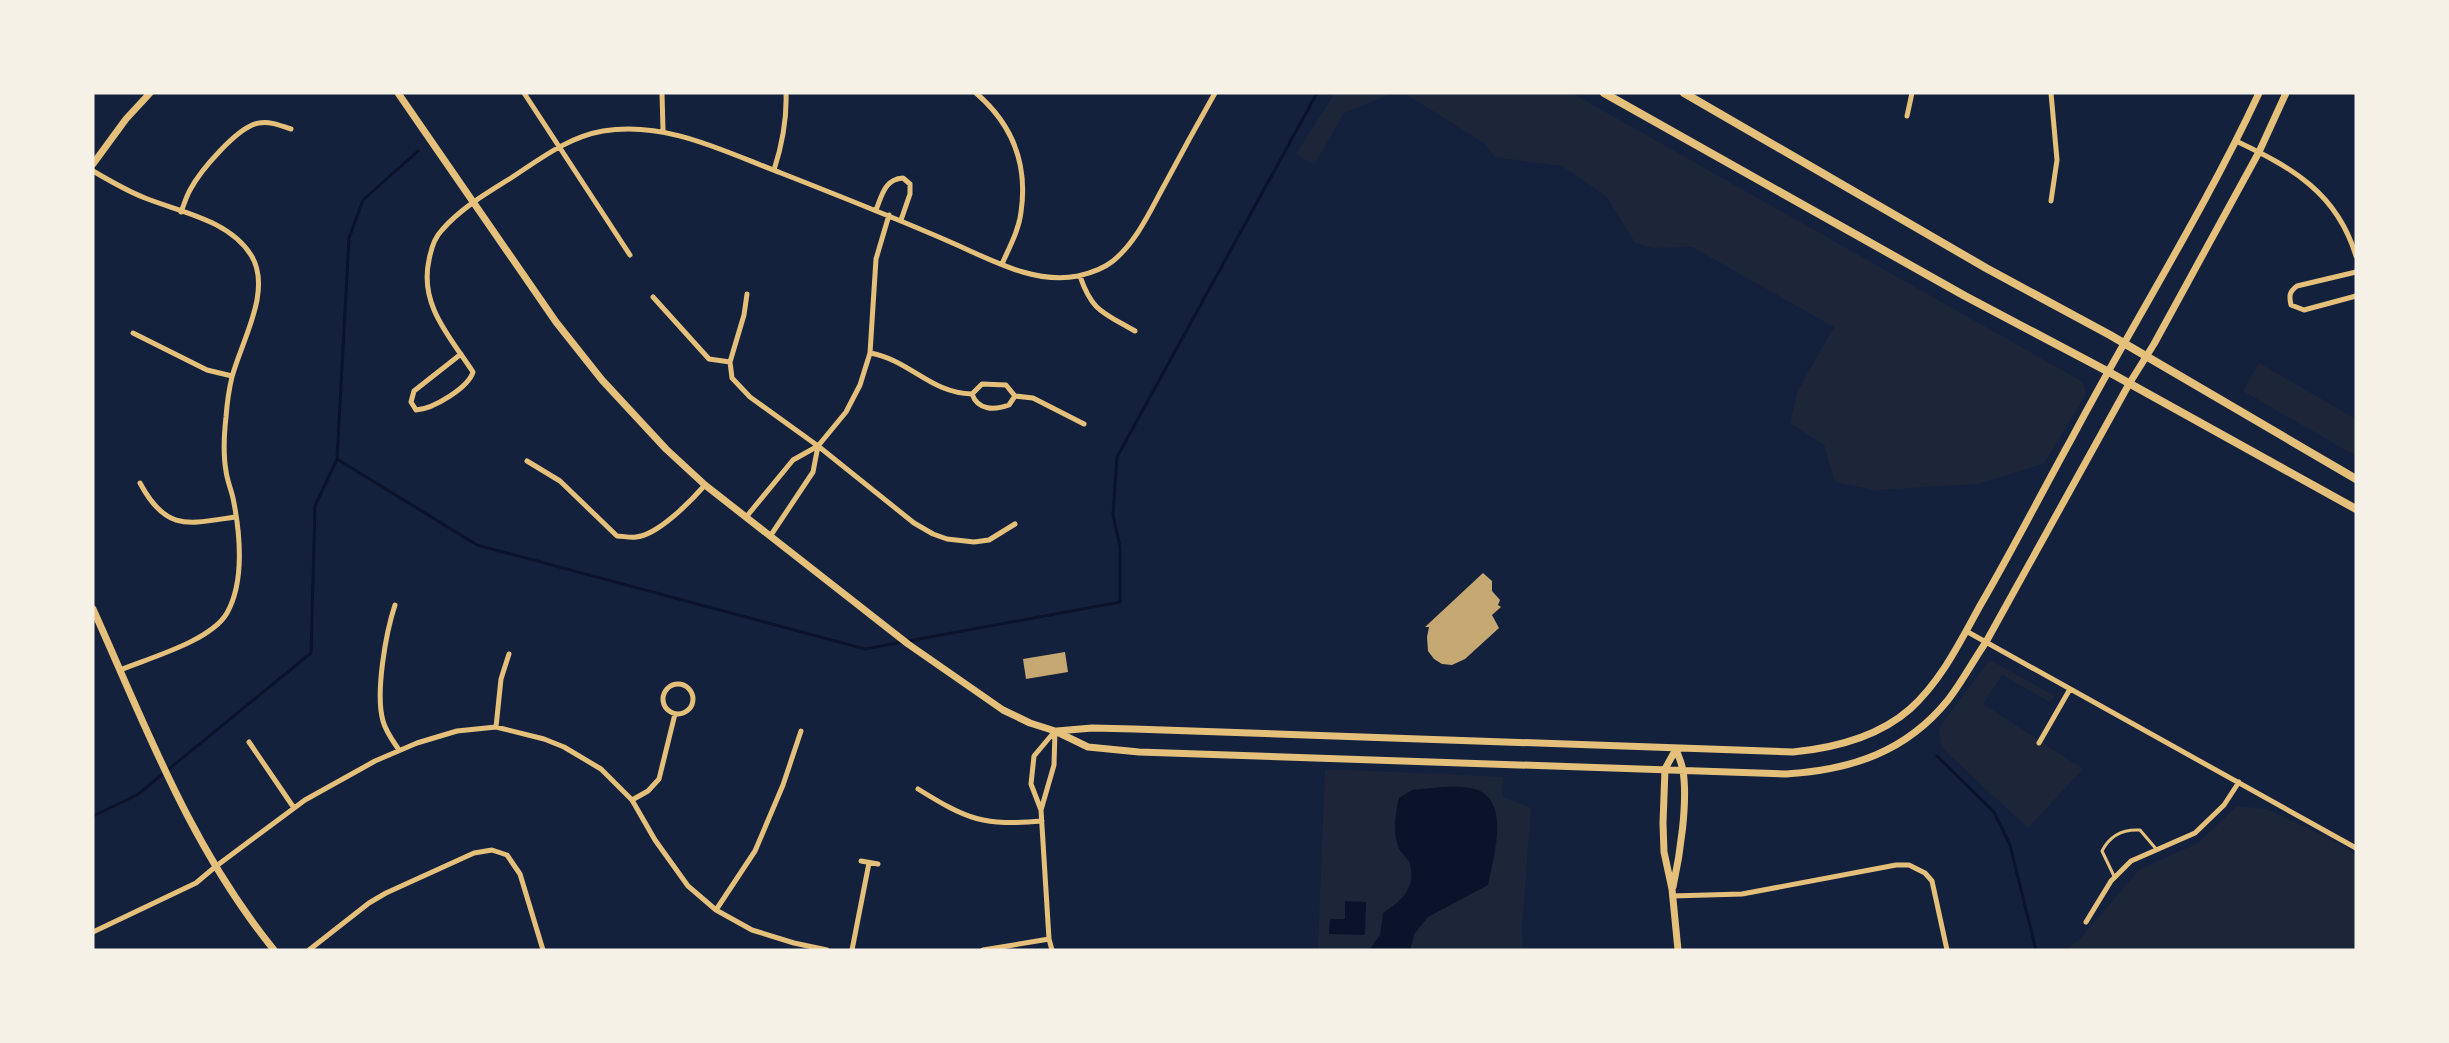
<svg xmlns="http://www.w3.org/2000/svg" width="2449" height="1043" font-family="Mulish,sans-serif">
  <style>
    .green { fill: #1d2539 }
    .water { fill: #0b132b }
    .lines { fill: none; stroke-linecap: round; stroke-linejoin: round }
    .stream { stroke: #0b132b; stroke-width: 3 }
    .building { fill: #c6a872 }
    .service { stroke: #e5c07b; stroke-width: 3 }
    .minor { stroke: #e5c07b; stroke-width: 5 }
    .tertiary { stroke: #e5c07b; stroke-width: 7 }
    .primary { stroke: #e5c07b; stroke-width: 8 }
  </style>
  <rect width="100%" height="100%" fill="#14213d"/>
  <!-- green -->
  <path class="green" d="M1335,93H1393L1344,113L1314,165L1296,154Z
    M1404,93H1572L2083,382L2086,394L2045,462L2040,465L1978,484L1875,490L1835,482L1824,445L1790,423L1798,390L1834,327L1692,247L1652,248L1635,243L1606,196L1562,166L1495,157L1484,143Z
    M2259,363L2356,419V456L2243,391Z
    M1990,660L2055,696L2050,702L2002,675L1983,704L2083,769L2028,828L1941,747L1939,728Z
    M1325,769L1503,777L1502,796L1531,808L1522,927L1523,950H1318Z
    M2237,806L2266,809L2325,836L2356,855V950H2066L2079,940L2140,869L2198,843Z"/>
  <!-- water -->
  <path class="water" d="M1441,787C1455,787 1474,785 1486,795C1507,813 1493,861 1488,885L1428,917L1415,933L1410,950H1369L1380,935L1383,913C1401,901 1416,889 1410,864C1408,858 1402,854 1399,849C1392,831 1395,816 1399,798L1412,790Z
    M1345,901L1366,902L1365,935L1329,934L1330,919H1345Z"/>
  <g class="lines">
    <!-- stream -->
    <path class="stream" d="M418,151L363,200L349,238L337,459L477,545L865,649L1120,602V547L1113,515L1117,457L1317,93
      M1937,756L1994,812L2010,845L2036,950
      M93,816L137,795L311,653L315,506L337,459"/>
  </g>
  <!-- building -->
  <path class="building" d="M1483,573L1492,581V591L1500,600L1498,605L1501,607L1492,615L1499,628L1465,659L1452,665L1442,664L1434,659L1428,651L1427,637L1429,627H1425Z
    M1065,652L1068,672L1026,679L1023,659Z"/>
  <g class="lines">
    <!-- service -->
    <path class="service" d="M2114,876L2102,851C2110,835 2123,829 2140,830L2157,850"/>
    <!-- minor -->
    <path class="minor" d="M524,93L630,255
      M662,93L663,130
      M976,93C1012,124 1028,164 1021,212C1019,230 1009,248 1002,264
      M1907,116L1912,93
      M2236,141C2293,168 2337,193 2356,256
      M774,170C782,145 787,120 786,93
      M93,171C110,181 127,191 145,198C180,212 229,220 251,255C273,290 241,342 232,377C229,389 227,404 226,417C224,435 223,454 226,471C227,480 231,489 233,498C240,532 245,581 227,613C211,641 149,658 120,670
      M2051,201L2057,160L2051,93
      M876,210C882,195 885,179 903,178L910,184V194L901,220
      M181,212C184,205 186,197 190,190C200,171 238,126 259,123C271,121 281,126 291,129
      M2356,272L2297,286C2289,292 2289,296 2291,305L2304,310L2356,296
      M1080,276C1092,312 1104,313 1135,331
      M747,294L744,315L730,362L732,378L750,397L818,446L914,523L933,534L947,539L974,542L989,540L1015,524
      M653,297L709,359L730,362
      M133,333L207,370L232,376
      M870,353C910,360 930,393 972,394
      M461,354L414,391L411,402L416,410C433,409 468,388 473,372C450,337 419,305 429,260C431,249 434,238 442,230C461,208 487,193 511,178C540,159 568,137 603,131C667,121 723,151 781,173C837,195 893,217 948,241C988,258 1033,285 1078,276C1091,273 1103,269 1113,261C1137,241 1150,211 1165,184C1181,154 1198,123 1215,93
      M1015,396L1009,405C995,410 978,411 972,394L982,384L1006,385L1015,396L1033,398L1084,424
      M527,461L560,481L617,536C623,536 630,538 636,537C658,535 691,501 705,485
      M140,483C166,532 188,524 235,517
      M747,516L793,460L818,446L846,412L860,385L870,353L876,259L889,215
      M771,535L813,472L818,446
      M395,605C386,632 375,693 383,721C386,732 393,741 399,750
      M1966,631L2356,848
      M663 699a15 15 0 1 1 30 0a15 15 0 1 1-30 0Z
      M496,727L501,679L509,654
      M249,742L294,808
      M2039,743L2070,689
      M918,789C968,820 983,826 1042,821
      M632,800L648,791L659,779L675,714
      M1041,810L1054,765L1055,731
      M861,861L878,864
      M1672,896L1742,894L1896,865H1909L1925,873L1932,881L1947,950
      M716,910L755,851L783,785L801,731
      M2086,922L2111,881L2131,861L2195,833L2224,805L2239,782
      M93,932L196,883L215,867L305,800L375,761L417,743L457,731L496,727L544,739L564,747L601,769L632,800L655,840L688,886L716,910L752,930L794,943L827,950
      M309,950L369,903L386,893L474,853L492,850L507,855L520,874L543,950
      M852,950L869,863
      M983,950L1049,939
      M1052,950L1049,939L1041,810L1031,784L1034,756L1055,731"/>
    <!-- tertiary -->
    <path class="tertiary" d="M398,93L556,322L602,380L666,449L705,485L908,644L1003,710L1030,723L1055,731L1088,747L1139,752L1786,774C1851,770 1906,752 1948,700C1962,682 1973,661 1986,642L2129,384L2154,344L2259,152L2286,93
      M93,164L126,119L150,93
      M93,609C147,729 190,846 274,950
      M1057,731L1092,728L1134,729L1793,752C1835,748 1878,737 1910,709C1942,680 1961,640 1981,604C2013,549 2042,492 2073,436C2134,321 2204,211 2259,93
      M1676,749L1665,769L1663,823L1664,852L1672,889L1678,950
      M1673,887C1680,855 1688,802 1683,771C1682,763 1678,756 1676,749"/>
    <!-- primary -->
    <path class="primary" d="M1604,93L1965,296L2107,371L2356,509
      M1684,93L1986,268L2110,335L2356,479"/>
  </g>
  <!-- border -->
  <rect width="2449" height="1043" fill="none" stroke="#f6f1e7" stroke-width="189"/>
</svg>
